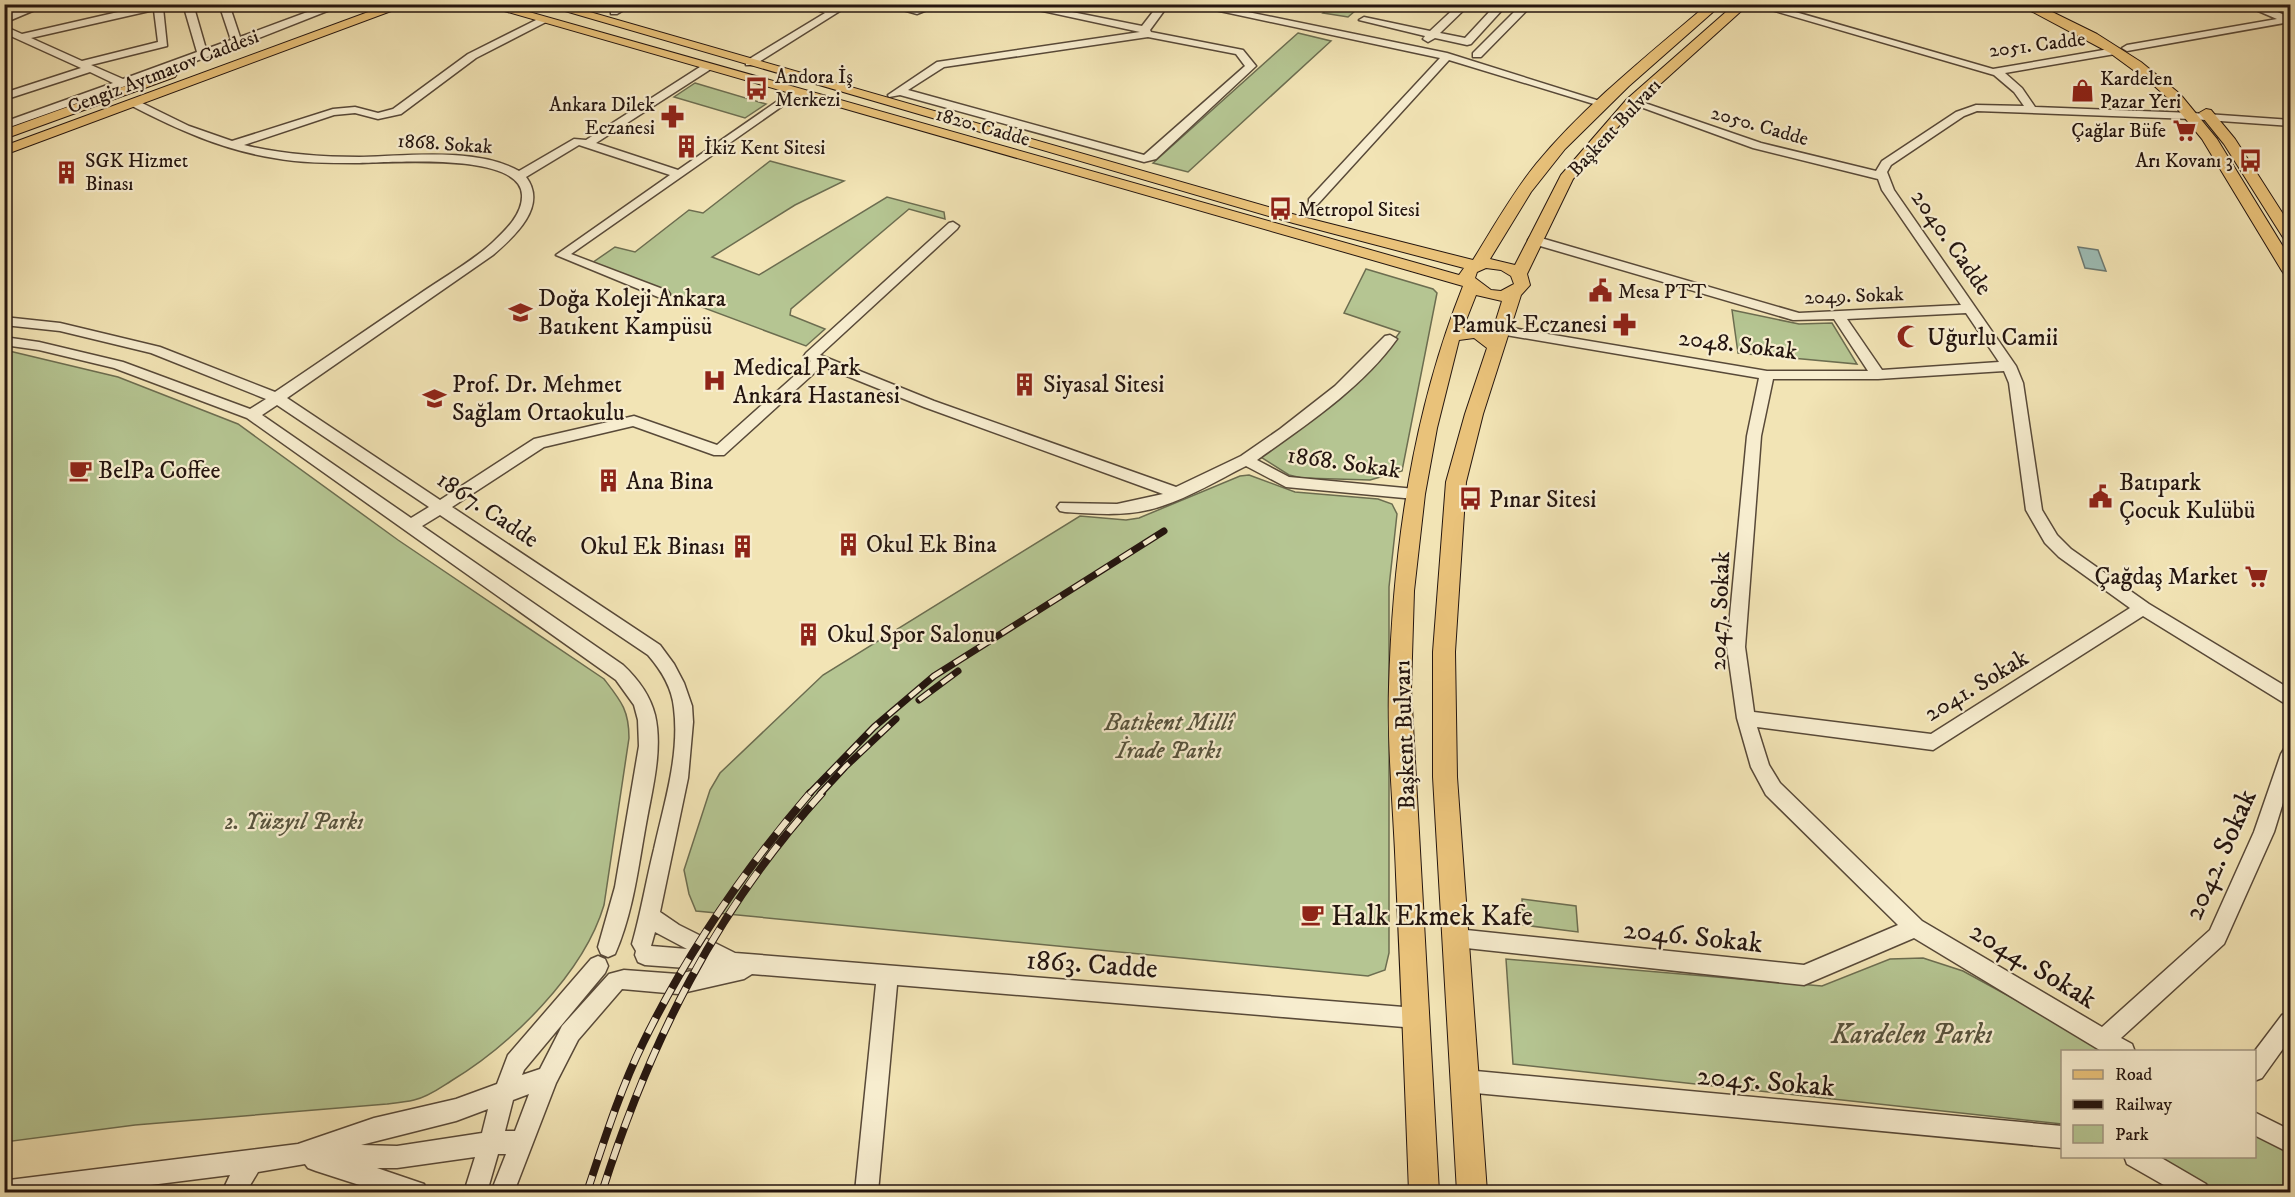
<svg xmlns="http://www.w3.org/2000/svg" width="2295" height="1197" font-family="'IM FELL DW Pica',serif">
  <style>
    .green { fill: #b5c592; stroke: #6c6d50; stroke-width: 1.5 }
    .water { fill: #9dbdb6; stroke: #6d7a73; stroke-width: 1.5 }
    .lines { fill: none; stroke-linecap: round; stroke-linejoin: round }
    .minor-casing { stroke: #584938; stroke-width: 3 }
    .major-casing { stroke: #24150f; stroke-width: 2 }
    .minor { fill: #f7edcf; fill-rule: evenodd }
    .major { fill: #e9c27a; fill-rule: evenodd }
    .rail-far1-casing { stroke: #24150f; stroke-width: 7 }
    .rail-casing { stroke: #24150f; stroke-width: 8 }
    .rail-far1 { stroke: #f7edcf; stroke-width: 4.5; stroke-dasharray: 14; stroke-linecap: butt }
    .rail { stroke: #f7edcf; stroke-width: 6; stroke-dasharray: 17; stroke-linecap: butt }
    .labels { text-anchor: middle; stroke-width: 4.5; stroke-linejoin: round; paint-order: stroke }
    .far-street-label { font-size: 20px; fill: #24150f; stroke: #f7edcf }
    .far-poi-label { font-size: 20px; fill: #24150f; stroke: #f7edcf; text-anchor: start }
    .street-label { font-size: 24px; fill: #24150f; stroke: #f7edcf }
    .poi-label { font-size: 24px; fill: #24150f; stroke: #f7edcf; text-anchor: start }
    .park-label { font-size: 24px; font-style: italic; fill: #57533d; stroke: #f7edcf }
    .near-street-label { font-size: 28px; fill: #24150f; stroke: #f7edcf }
    .near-poi-label { font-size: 28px; fill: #24150f; stroke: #f7edcf; text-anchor: start }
    .near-park-label { font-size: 28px; font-style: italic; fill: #57533d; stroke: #f7edcf }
  </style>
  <rect width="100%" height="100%" fill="#f2e4b5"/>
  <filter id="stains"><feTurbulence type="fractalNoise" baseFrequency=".00333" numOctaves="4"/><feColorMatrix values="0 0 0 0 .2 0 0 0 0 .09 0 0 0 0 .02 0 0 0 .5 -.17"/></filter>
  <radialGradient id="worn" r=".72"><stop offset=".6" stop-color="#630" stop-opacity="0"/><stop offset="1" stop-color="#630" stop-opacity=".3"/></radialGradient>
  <!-- green -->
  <path class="green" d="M1333,5V4L1362,5L1348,17L1323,13Z
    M1298,33L1331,41L1188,172L1153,163Z
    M695,83L766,104L745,118L674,97Z
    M770,161L844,181L795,205L712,257L759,275L887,197L944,212L945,219L909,209L791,309L790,315L825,329L806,346L589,265L615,247L635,252L689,210L703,213Z
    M1366,269L1433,289L1437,293L1402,471L1370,480L1302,478L1289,475L1259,456L1374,367L1400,332L1344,313Z
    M1732,310L1799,324L1832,323L1857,364L1738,353Z
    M5,350L118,377L238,424L398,540L604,679C621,701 629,710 629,738L604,905C584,973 511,1045 451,1081C440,1088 428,1097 414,1100C406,1102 396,1103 387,1104L135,1125L5,1142Z
    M1249,475L1295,492L1378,499L1392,504L1397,514L1389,587V953L1385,970L1368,976L696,911L689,894L684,870L710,790L720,773L823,675L1080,516L1126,520L1139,518L1240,476Z
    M1522,899L1576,906L1578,932L1523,925Z
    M1923,958L1963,971L2109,1051L2062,1052V1124L1513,1064L1506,959L1822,986L1890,959Z
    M2255,1132L2290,1152V1192H2222L2150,1157L2254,1156Z"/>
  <!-- water -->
  <path class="water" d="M2078,247L2098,250L2106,271L2085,268Z"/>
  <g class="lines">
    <defs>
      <path id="minor" d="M34,4H49L4,23V16Z
        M153,4H173L163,8L167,46L91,65L123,79L197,52L183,4H193L206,49L231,40L219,4H229L240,37L329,4H345L241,45L4,129V122L113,83L90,72L4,100V93L81,68L4,33V26L22,34ZM154,10L158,42L82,61L31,38Z
        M621,4H634L617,14H611V10Z
        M802,4H819L832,8L838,4H851L754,65H746V61L825,13Z
        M882,4H902L916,8L926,4H942L917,14Z
        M1010,4H1032L1142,26L1159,4H1169L1150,30L1151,32L1243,50L1256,66L1156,159L1144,162L900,95L889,97L888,95L937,62L1140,32ZM1148,37L1236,54L1245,66L1144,155L908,90L944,67Z
        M1187,4H1209L1447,53L1606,103L1601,106L1597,105L1449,60L1317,205H1309V199L1440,58Z
        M1459,4H1470L1440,33L1465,38L1491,10L1474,4H1492L1503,9L1471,44L1467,45L1435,38L1428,42L1423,39L1425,36L1359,20L1364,17L1430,31Z
        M1522,4H1533L1481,57H1473V53Z
        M1751,4H1768L1993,69L2115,48L2120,51L2115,54L2005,73L2022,88L2035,107L2192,113L2290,120V126L2192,119L1977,111L1964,116L1891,165L1887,172L1894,190L2016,366L2023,383L2042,510L2057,535L2071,549L2149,604L2290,689V705L2284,703L2143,616L1933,750L1757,727L1769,765L1780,783L1922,921L2102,1027L2210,930L2254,832L2281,754L2284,749L2290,747V780L2274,832L2224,944L2121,1038L2132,1044L2135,1052H2103L1914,938L1804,985L1457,947L1450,945L1447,938L1450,931L1457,929L1804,965L1898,925L1766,795L1751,767L1737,718L1727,647L1747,436L1759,378L1500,334L1493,330L1500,326L1767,371H1868L1834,319L1793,320L1530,243L1528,240L1530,237L1534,236L1799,313L1961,305L1882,190L1878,179L1753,148L1627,102L1632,99L1636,100L1761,143L1876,171L1882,161L1956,112L1976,105L2024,106L2014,92L1994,75ZM1966,313L1999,362L1882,370L1847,319ZM2004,371L2009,383L2026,510L2045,543L2059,557L2130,608L1931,734L1754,712L1745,647L1761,436L1773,379H1878Z
        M2242,4H2257L2290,17V22L2127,51L2122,48L2127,45L2277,19Z
        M542,17L547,20L546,22L476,58L401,114L378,119L355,113L334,115L244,145C281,154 320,157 359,157C407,156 476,147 519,171L574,139L586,140L703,65H711V69L596,143L678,170L792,91L796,90L801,93L571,254L668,291L670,294L668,297H658L556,255L670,175L579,145L526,177C548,206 515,236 493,255L287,398L440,500L534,439L634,416L717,445L811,361L804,356L806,353L949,223L953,222L959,226L957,229L820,355L934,401L1176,487L1241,456L1280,429L1335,386L1385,336L1390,335L1397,339C1362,388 1306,425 1257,460L1289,477L1415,489L1420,490L1423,494L1420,498L1415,499L1286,487L1246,466C1218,480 1190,497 1162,506C1131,517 1097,514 1065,512L1060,511L1057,507L1060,503L1117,504L1163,494L924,407L822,366L724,455H714L633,426L544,447L452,507L660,645L674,664L684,683L692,706L693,722L688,778L660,912L679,925L735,953L1416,1008L1424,1011L1427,1018L1424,1025L1416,1028L897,985L878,1192H855L876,984L752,974L744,979L678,994L622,989L578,1040L556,1083L514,1192H491L506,1154H498L487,1192H464L475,1157L397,1168H377L424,1184L427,1192H381L316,1171L308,1168L305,1164L258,1172L246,1192H222L230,1175L95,1192H4V1182L9,1180L298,1144L374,1118L456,1099L497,1084L508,1055L591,959L598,956L605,959L608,966L605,973L524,1070L522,1075L540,1069L562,1026L609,974L624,970L678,974L700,969L645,965L638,962L635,955L636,951L632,944C641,913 646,881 654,849C664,804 680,755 674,708C672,687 661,670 648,655L440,515L422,526L623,665C638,679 650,695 655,715C663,750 652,790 646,824C638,868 633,913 615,954L608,957L601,954L598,947L615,887L639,746L638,720L634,705L616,680L247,418L114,368L39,350L4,345V337L39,342L123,362L250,409L266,399L151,353L60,331L4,325V317L60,323L160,347L275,392C323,360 370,327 418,295C442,278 470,263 492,243C505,231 523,214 522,195C521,151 386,163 355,163C328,163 301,163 274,158C223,150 176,129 130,105V101H138L189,126L232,141L333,109L355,107L378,113L393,109L468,54ZM277,405L429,507L411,518L262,415ZM655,932L687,949L651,946ZM529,1094L515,1131H505L513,1100ZM488,1109L482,1133L397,1146L361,1145L456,1121Z
        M2290,1012V1039L2262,1078L2254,1081V1052L2282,1015Z
        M1465,1070L2062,1126V1148L1465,1092L1457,1089L1454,1081L1457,1073Z
        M2254,1112L2290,1130V1153L2254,1135Z
        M2124,1156H2158L2206,1184L2209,1192H2176L2127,1164Z"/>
      <path id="major" d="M390,4H410L4,155V146Z
        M480,4H501L1459,275L1464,268L1293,223L541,4H562L1303,217L1473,260C1493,228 1512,194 1536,164C1586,104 1648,55 1708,4H1722L1629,86L1565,149L1531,192L1490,259L1515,265L1561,175L1627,99L1735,4H1749L1637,105L1573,179L1527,274L1530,285L1521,295L1483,414L1466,482L1455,652L1457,777L1487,1192H1457L1433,777V652L1446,482L1465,414L1487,348L1474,338L1459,340L1437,428L1425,494L1414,591L1411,689L1439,1192H1409C1405,1086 1401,981 1396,875C1394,813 1387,749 1389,687C1393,550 1412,414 1463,286ZM1486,268L1501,270L1511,276L1514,284L1501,291L1491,290L1475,278L1477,272ZM1476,295L1502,301L1492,333L1476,327L1463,328Z
        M2018,4H2036L2097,34L2141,62L2180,94L2217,139L2290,258V276L2284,274L2282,271L2202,139L2170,100L2151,83L2110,53Z
        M170,70L175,71L177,74L175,77L4,139V130Z
        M2206,109L2211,110L2235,139L2290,225V241L2284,239L2224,144L2199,113Z"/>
    </defs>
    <!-- minor casing -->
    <use href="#minor" class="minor-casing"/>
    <!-- major casing -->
    <use href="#major" class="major-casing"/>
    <!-- minor -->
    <use href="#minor" class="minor"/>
    <!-- major -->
    <use href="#major" class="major"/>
    <defs>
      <path id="rail-far1" d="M919,700L958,671
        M809,794L874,727L934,676L1164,531
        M820,794L845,767L896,719"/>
      <path id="rail" d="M587,1192C604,1141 620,1090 643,1043C688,951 744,870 810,793
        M602,1192C650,1042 715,911 822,793"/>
    </defs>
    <!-- rail-far1 casing -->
    <use href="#rail-far1" class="rail-far1-casing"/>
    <!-- rail casing -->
    <use href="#rail" class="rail-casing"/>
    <!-- rail-far1 -->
    <use href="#rail-far1" class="rail-far1"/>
    <!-- rail -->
    <use href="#rail" class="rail"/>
  </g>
  <!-- icons -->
  <defs>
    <symbol id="bus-bare" viewBox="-9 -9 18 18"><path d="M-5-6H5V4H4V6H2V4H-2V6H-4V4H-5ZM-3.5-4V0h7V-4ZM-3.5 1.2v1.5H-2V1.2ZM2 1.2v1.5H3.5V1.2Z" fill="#8f2418" stroke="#f7edcf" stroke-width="2.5" paint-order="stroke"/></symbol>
    <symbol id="shop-bare" viewBox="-9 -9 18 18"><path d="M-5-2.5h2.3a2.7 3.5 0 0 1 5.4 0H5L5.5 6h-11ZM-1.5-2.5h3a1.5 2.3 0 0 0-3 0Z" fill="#8f2418" stroke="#f7edcf" stroke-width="2.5" paint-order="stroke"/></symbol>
    <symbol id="pharmacy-bare" viewBox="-9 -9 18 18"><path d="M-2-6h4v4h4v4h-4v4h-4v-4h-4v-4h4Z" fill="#8f2418" stroke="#f7edcf" stroke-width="2.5" paint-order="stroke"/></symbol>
    <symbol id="supermarket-bare" viewBox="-9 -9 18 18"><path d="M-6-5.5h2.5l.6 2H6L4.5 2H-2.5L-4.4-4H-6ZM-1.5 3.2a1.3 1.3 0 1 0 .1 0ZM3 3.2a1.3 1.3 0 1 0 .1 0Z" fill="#8f2418" stroke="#f7edcf" stroke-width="2.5" paint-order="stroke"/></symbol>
    <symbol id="building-bare" viewBox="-9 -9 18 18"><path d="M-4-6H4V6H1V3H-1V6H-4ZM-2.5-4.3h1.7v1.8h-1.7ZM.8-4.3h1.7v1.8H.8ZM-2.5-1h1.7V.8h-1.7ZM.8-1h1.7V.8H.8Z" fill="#8f2418" stroke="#f7edcf" stroke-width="2.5" paint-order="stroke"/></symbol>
    <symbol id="civic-bare" viewBox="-9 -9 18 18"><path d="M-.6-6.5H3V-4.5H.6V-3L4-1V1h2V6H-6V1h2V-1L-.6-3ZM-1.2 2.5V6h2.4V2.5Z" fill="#8f2418" stroke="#f7edcf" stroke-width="2.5" paint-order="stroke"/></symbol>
    <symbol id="school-bare" viewBox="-9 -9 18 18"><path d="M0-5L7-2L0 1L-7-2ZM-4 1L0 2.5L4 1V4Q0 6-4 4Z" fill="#8f2418" stroke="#f7edcf" stroke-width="2.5" paint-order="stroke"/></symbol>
    <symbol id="mosque-bare" viewBox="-9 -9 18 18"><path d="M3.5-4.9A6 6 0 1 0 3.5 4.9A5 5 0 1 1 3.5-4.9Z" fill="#8f2418" stroke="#f7edcf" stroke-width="2.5" paint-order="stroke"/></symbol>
    <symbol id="hospital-bare" viewBox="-9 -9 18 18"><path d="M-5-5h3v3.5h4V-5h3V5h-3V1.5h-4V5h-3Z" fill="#8f2418" stroke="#f7edcf" stroke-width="2.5" paint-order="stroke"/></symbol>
    <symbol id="cafe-bare" viewBox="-9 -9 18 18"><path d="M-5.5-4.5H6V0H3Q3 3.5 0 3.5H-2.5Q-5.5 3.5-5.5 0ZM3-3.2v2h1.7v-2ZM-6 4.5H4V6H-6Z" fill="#8f2418" stroke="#f7edcf" stroke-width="2.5" paint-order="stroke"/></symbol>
  </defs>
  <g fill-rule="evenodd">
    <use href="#bus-bare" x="740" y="72" width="33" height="33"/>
    <use href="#shop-bare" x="2066" y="74" width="33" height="33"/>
    <use href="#pharmacy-bare" x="656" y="100" width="33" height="33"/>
    <use href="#supermarket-bare" x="2168" y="114" width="33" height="33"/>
    <use href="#building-bare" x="670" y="130" width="33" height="33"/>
    <use href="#bus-bare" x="2234" y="144" width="33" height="33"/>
    <use href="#building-bare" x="50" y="156" width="33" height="33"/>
    <use href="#bus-bare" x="1264" y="192" width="33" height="33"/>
    <use href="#civic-bare" x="1584" y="274" width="33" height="33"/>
    <use href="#school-bare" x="504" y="296" width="33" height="33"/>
    <use href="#pharmacy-bare" x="1608" y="308" width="33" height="33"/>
    <use href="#mosque-bare" x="1892" y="320" width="33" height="33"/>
    <use href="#hospital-bare" x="698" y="364" width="33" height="33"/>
    <use href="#building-bare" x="1008" y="368" width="33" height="33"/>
    <use href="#school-bare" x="418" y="382" width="33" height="33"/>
    <use href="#cafe-bare" x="64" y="454" width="33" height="33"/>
    <use href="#building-bare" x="592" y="464" width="33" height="33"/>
    <use href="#civic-bare" x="2084" y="480" width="33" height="33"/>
    <use href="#bus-bare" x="1454" y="482" width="33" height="33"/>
    <use href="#building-bare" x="832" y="528" width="33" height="33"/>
    <use href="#building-bare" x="726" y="530" width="33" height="33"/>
    <use href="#supermarket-bare" x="2240" y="560" width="33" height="33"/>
    <use href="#building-bare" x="792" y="618" width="33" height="33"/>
    <use href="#cafe-bare" x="1296" y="898" width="33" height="33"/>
  </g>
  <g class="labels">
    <!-- far-street labels -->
    <g class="far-street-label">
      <text transform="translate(2037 44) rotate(-7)" y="7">2051. Cadde</text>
      <text transform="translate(163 71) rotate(-21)" y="7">Cengiz Aytmatov Caddesi</text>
      <text transform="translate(1760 125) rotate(16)" y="7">2050. Cadde</text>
      <text transform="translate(983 126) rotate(16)" y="7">1820. Cadde</text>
      <text transform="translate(1614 127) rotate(-47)" y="7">Başkent Bulvarı</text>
      <text transform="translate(445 143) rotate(4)" y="7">1868. Sokak</text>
      <text transform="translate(1854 295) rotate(-2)" y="7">2049. Sokak</text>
    </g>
    <!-- far-poi labels -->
    <g class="far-poi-label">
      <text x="775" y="83">Andora İş<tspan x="775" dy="23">Merkezi</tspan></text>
      <text x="2100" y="85">Kardelen<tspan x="2100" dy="23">Pazar Yeri</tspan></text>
      <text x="655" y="111" text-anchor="end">Ankara Dilek<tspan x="655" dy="23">Eczanesi</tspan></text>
      <text x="2166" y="137" text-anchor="end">Çağlar Büfe</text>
      <text x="704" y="154">İkiz Kent Sitesi</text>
      <text x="85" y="167">SGK Hizmet<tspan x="85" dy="23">Binası</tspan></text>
      <text x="2233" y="167" text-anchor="end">Arı Kovanı 3</text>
      <text x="1298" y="216">Metropol Sitesi</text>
      <text x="1618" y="298">Mesa PTT</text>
    </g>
    <!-- street labels -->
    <g class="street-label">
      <text transform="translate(1952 242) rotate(55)" y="8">2040. Cadde</text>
      <text transform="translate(1738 344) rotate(7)" y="8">2048. Sokak</text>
      <text transform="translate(1344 462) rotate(8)" y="8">1868. Sokak</text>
      <text transform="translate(488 509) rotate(34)" y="8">1867. Cadde</text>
      <text transform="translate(1719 611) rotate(-88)" y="8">2047. Sokak</text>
      <text transform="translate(1976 685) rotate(-31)" y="8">2041. Sokak</text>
      <text transform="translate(1404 735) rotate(-92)" y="8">Başkent Bulvarı</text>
    </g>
    <!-- poi labels -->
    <g class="poi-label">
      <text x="538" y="306">Doğa Koleji Ankara<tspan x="538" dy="28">Batıkent Kampüsü</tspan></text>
      <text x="1607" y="332" text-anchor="end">Pamuk Eczanesi</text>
      <text x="1927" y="345">Uğurlu Camii</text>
      <text x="733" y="375">Medical Park<tspan x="733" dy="28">Ankara Hastanesi</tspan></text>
      <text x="452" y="392">Prof. Dr. Mehmet<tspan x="452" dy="28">Sağlam Ortaokulu</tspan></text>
      <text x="1043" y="392">Siyasal Sitesi</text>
      <text x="98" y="478">BelPa Coffee</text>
      <text x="626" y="489">Ana Bina</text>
      <text x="2119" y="490">Batıpark<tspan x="2119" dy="28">Çocuk Kulübü</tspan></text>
      <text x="1489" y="507">Pınar Sitesi</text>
      <text x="866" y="552">Okul Ek Bina</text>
      <text x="725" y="554" text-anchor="end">Okul Ek Binası</text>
      <text x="2238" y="584" text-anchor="end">Çağdaş Market</text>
      <text x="827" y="642">Okul Spor Salonu</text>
    </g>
    <!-- park labels -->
    <g class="park-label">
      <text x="1169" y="730">Batıkent Millî<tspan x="1169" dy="28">İrade Parkı</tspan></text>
      <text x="294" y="829">2. Yüzyıl Parkı</text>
    </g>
    <!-- near-street labels -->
    <g class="near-street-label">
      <text transform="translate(2219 854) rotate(-66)" y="10">2042. Sokak</text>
      <text transform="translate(1693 935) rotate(6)" y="10">2046. Sokak</text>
      <text transform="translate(1092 963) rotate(4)" y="10">1863. Cadde</text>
      <text transform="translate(2034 964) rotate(31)" y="10">2044. Sokak</text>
      <text transform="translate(1766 1080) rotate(5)" y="10">2045. Sokak</text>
    </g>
    <!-- near-poi labels -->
    <g class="near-poi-label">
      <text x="1331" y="925">Halk Ekmek Kafe</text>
    </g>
    <!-- near-park labels -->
    <g class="near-park-label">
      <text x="1912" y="1043">Kardelen Parkı</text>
    </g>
  </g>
  <!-- margin -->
  <rect width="2295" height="1197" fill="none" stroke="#f2e4b5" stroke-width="24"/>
  <rect x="6" y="6" width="2283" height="1185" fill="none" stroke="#24150f" stroke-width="3"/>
  <rect x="12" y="12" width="2271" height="1173" fill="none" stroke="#24150f" stroke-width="1.5"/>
  <!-- legend -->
  <rect x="2061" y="1050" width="195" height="108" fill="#f7edcf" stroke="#a39782" stroke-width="1.5"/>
  <rect x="2073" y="1070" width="30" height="9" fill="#e9c27a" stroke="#a39782" stroke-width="1.5"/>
  <text x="2115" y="1080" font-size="18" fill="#24150f">Road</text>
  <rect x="2073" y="1100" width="30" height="9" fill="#24150f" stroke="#a39782" stroke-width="1.5"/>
  <text x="2115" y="1110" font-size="18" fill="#24150f">Railway</text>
  <rect x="2073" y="1125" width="30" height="18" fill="#b5c592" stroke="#a39782" stroke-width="1.5"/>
  <text x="2115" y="1140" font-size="18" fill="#24150f">Park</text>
  <rect width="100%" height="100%" filter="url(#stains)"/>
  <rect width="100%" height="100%" fill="url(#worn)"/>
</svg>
